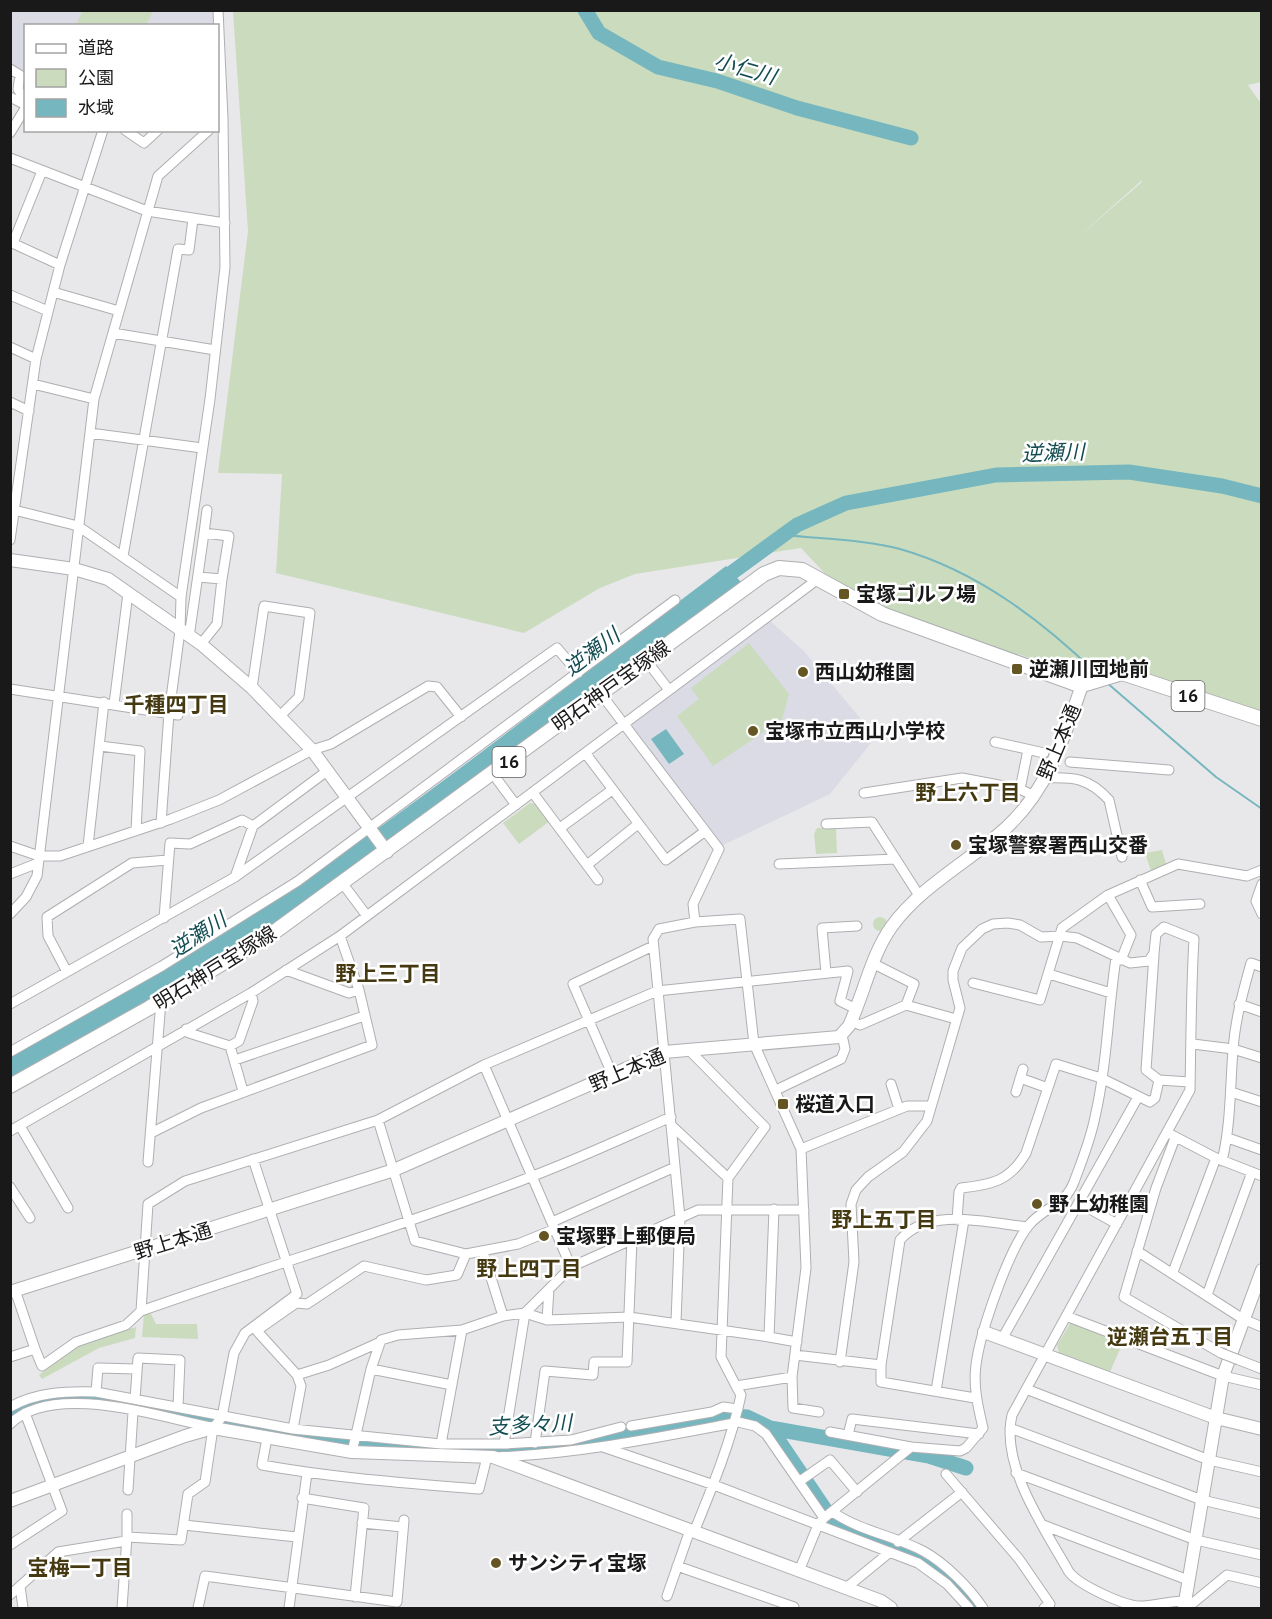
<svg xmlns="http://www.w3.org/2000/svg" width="1272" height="1619" font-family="'PT Sans','Noto Sans JP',sans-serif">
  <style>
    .built { fill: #dbdbe5 }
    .green { fill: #cbdbbe; fill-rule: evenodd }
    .water { fill: #76b7bf }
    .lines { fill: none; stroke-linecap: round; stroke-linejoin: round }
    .stream { stroke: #76b7bf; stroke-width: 2 }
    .river { stroke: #76b7bf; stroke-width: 15 }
    .street-casing { stroke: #afafb2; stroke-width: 11 }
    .secondary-casing { stroke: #afafb2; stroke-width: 14 }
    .primary-casing { stroke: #afafb2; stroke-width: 16 }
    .street { stroke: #fff; stroke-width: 9 }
    .secondary { stroke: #fff; stroke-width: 12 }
    .primary { stroke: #fff; stroke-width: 14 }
    .street-bridge-casing { stroke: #afafb2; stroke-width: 11; stroke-linecap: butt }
    .street-bridge { stroke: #fff; stroke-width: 9 }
    .poi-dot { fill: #645522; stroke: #fff; stroke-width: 2 }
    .labels { text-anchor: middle; stroke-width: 5; stroke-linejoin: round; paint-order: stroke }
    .shield { fill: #fff; stroke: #5e5e5f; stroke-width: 1.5 }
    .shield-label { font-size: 18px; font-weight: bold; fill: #19191a }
    .poi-label { font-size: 20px; font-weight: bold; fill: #19191a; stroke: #fff; text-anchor: start }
    .street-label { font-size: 20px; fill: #19191a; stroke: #fff }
    .water-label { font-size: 21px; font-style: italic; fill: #134d53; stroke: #fff }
    .neighbourhood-label { font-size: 21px; font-weight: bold; fill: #443910; stroke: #fff }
  </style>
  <rect width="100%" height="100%" fill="#e8e8eb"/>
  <!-- built -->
  <path class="built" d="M10,11H214L216,25L26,26L25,93L24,73L11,64Z
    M770,621L804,651L876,737L830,794L721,846L630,725Z"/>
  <!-- green -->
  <path class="green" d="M83,10H153V11L146,25H76Z
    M233,11H1261V82L1248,85L1262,105L1261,714L1119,668L1076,676L1019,654L1017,657L900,617L833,582L801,548L635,574L600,588L524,633L276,573L282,474L218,473L248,231ZM1141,181L1142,182L1077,238Z
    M749,643L789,694L782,720L713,766L677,716L699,699L691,688Z
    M530,803L536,804L550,821L519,844L503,823Z
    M817,828H836L837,853L816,854L814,834Z
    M1162,850L1166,864L1151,871L1145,853Z
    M873 924a7 7 0 1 1 14 0a7 7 0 1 1-14 0Z
    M150,1312L156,1324H197L198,1339L142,1337L144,1314Z
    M1071,1322L1123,1342L1110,1372L1059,1354L1057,1345Z
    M136,1327L135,1338L99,1348L42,1379L39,1375L79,1344Z"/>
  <!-- water -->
  <path class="water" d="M726,566L741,582L554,722L249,944L11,1082L10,1056C108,1001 205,947 298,884C445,785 584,672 726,566Z
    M666,729L684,754L669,764L651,739Z"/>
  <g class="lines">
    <!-- stream -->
    <path class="stream" d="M786,535C821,539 867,540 900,549C977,571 1041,620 1097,674
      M1106,682L1216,777L1262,809"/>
    <!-- river -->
    <path class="river" d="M585,10L599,33L658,67L717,81L797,108L911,138
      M715,585L797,525L846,503L996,475L1129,472L1222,486L1262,496
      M10,1414C31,1401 51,1397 75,1396L343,1443L429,1448L528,1447L585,1443L723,1415L747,1417L770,1428L826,1511C849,1537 891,1542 922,1558C944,1569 962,1590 977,1608
      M770,1428L929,1456L966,1468"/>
    <defs>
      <path id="street" d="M10,69L20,75L18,89L26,103
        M10,97L26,105
        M125,130L144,143L158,130
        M10,133L26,107
        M10,158L147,211L225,223
        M10,242L60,265
        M13,243L42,171
        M53,292L119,311
        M10,295L48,311
        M113,333L215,350
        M10,347L36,359
        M33,384L94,399
        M10,402L29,411
        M90,433L202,448
        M10,509L78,526L181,597
        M204,533L207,510
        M10,540L36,359L60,265L103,130
        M123,556L178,249L189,250L193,219
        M198,577L222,579L217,624L201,644
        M189,637L204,533L229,536L222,579
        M646,660L669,690
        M252,688L264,606L310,613L299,697L279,717
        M10,689L178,715
        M601,694L719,849L693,904L695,922L659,929L653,939L680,1218L676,1322
        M114,704L128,593
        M995,742L1044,753
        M100,746L140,751L136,831
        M586,754L666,860L704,832
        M1070,762L1169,770
        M493,774L516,805
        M1046,778C1074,777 1089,778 1109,800L1122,857
        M1020,789L1028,750
        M533,793L598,880
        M864,793L962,778L1020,789L1034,796
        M161,823L169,713L180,631L181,597L210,399L225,267L223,119L218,10
        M826,824L872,822L920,897
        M560,828L612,790
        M10,846L39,856H60L171,819L219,800L312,750L331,744L428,686L437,687L461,717
        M88,846L104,702
        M779,864L896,859
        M587,865L638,824
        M10,874L38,863
        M235,877L253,826
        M1140,880L1152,907L1200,904
        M343,884L367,916
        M1262,884L1256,901L1262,914
        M1108,895L1131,935L1121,960
        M10,914L26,897L37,876L94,399L158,176L209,130
        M164,918L170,843L190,844L242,820L253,826L327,771
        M1154,955L1146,1070L1159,1080L1190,1082
        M874,964L914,984L906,1005
        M286,970L349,993L359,990
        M67,972L48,936L47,917L132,863L168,860
        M826,973L822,928L857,926
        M1049,974L1111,993
        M973,983L1040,1000L1062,928L1108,895L1178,864L1247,876L1262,870
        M10,1004L235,877L557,648L578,673
        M1239,1004L1262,1012
        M851,1021L860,1025L906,1005L956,1019
        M186,1029L189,1033L230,1046L239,1041L253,1001L251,993
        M1193,1044L1233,1049L1262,1058
        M230,1046L243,1091
        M688,1049L765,1127L728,1178
        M10,1052L162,966L298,881L675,600
        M235,1060L364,1016
        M484,1065L571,1267
        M613,1076L573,984L653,946
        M1020,1078L1048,1088
        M891,1084L899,1109
        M776,1090L841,1059L845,1049L842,1035
        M1016,1092L1023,1069
        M1231,1092L1262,1102
        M378,1120L415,1241L466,1254L518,1244L555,1229
        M20,1126L68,1208
        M672,1126L728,1178L721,1357L736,1386
        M10,1131L251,993L340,936L818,579
        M151,1133L201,1108L372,1045L359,990L340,936
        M1172,1135L1216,1158L1262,1176
        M1175,1138L1156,1188L1124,1297L1221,1353
        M1228,1138L1262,1150
        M801,1149L907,1106H931
        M1222,1161C1231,1124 1230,1087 1233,1050C1235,1020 1243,992 1251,963L1262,967
        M148,1162L161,1001
        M10,1187L30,1218
        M1079,1203L1117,1224
        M957,1220L959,1192L961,1188C991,1185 1010,1181 1026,1153L1056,1064L1101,1078L1150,1102L1155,1098L1159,1080
        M552,1222L675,1167
        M1137,1251L1243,1319L1262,1327
        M483,1252L503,1316
        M1173,1272L1216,1158
        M15,1290L35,1349
        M1207,1295L1252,1172
        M141,1311L148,1204L185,1181L378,1120L484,1065L657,991L848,971L840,1001L856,1009
        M1066,1316L1223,1376L1262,1385
        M547,1320L549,1289
        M259,1329L296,1303L307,1304L364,1266L426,1280L457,1275L466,1254
        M257,1331L297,1375L301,1386L293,1429
        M769,1337L797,1342
        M1002,1339L1138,1097
        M795,1355L881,1365L900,1240C929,1206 988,1223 1027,1227
        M10,1357L35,1349L42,1366L76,1342L126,1325L141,1311C271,1265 404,1226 533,1176C580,1158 625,1137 671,1117
        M1239,1360L1262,1369
        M840,1362L854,1262L851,1204L856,1190L868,1177L903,1152L927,1121L960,1008L953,980V971L962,948L982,929L993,924L1008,923L1020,925L1041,937L1061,936L1077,938L1130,963L1149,961L1154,953L1156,934L1164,927L1194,939C1191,990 1191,1039 1190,1090L1012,1415C1000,1466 1045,1529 1069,1572C1079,1585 1124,1606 1140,1606C1158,1606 1176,1598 1193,1603L1227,1575L1262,1583
        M881,1365V1382L975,1398
        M371,1369L452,1385
        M297,1375L329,1365L378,1343
        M792,1377L793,1408L819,1412
        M1026,1389L1209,1460L1262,1472
        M936,1391L964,1220
        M96,1392L98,1368L137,1369
        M135,1399L138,1358L180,1360L178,1407
        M10,1407C36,1392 68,1391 96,1392L293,1429L441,1444H504L571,1440L621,1427
        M734,1421L755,1426L766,1434L824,1518
        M10,1424C53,1381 159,1417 211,1427
        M631,1426L712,1412L723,1407L738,1409
        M1010,1428L1202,1500L1262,1514
        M830,1432L911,1447L960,1451L966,1448L983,1428C978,1407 973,1386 976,1365C980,1332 1009,1249 1029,1225C1045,1206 1065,1206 1074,1182C1082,1161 1091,1138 1095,1117C1107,1065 1108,1011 1116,958
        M848,1435L852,1419L979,1434
        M267,1438L262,1465C334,1478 406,1483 479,1489L487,1457
        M535,1443L545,1371L593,1375L594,1362H627L632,1239
        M441,1444L462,1330
        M504,1444L525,1313L547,1320L629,1317L769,1337L774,1209
        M603,1447L714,1485L918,1563L947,1584L969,1608
        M352,1452L371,1369L381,1340L398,1335L462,1330L503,1316L525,1313L571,1267L698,1210H804
        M496,1457C577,1454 655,1438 734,1423
        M1016,1473L1196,1540L1262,1555
        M946,1474L1019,1559L1050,1604L1044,1608
        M800,1481L830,1460L857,1492
        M128,1490L133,1412
        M302,1498L364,1508L355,1597
        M834,1513C861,1531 894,1536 923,1551C945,1563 969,1587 983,1608
        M362,1523L403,1527
        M184,1525L297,1537
        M1043,1525L1188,1580
        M694,1532C712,1488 731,1442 741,1395L736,1386L792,1377L806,1268L801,1149L754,1044L740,919L695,922
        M127,1537V1514
        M898,1542L962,1492
        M10,1545L62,1511L25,1413
        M677,1566L794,1607
        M799,1571L818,1525L824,1518L911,1447
        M20,1586L23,1608
        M846,1588L890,1552
        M10,1595L58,1552L126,1541
        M667,1596L690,1530
        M122,1608L127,1537L181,1540L188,1494L205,1482L213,1428L222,1417L234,1353L245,1333L297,1294L253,1159
        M198,1608L205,1576L397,1602L404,1520
        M289,1608L307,1473"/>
      <path id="secondary" d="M10,560L74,569L108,579L201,644L252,688L312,750L387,852
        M10,1292L394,1170L664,1052L839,1037L849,1026C864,994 871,955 892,926C922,885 970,861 1006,828C1048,789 1064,738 1082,685
        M984,1332L1216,1418L1262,1429
        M10,1501L185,1436L213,1428L352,1452L493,1457L881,1601L891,1608
        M1184,1608L1223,1376L1262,1270"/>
      <path id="primary" d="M10,1086L149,1008L277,930L764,574L779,568L802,570L882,614L1076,684L1082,685L1122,673L1262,719"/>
    </defs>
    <!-- street casing -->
    <use href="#street" class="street-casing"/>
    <!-- secondary casing -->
    <use href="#secondary" class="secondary-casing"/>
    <!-- primary casing -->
    <use href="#primary" class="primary-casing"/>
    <!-- street -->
    <use href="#street" class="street"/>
    <!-- secondary -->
    <use href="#secondary" class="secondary"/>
    <!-- primary -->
    <use href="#primary" class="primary"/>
    <defs>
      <path id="street-bridge" d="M1221,1353L1239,1360"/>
    </defs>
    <!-- street-bridge casing -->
    <use href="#street-bridge" class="street-bridge-casing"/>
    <!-- street-bridge -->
    <use href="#street-bridge" class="street-bridge"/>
  </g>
  <!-- markers -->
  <g class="poi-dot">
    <rect x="838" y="588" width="12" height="12" rx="3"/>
    <rect x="1011" y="663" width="12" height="12" rx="3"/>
    <circle cx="803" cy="672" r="6"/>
    <circle cx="753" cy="731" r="6"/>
    <circle cx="956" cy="845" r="6"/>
    <rect x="777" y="1098" width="12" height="12" rx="3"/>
    <circle cx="1037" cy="1204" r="6"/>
    <circle cx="544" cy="1236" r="6"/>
    <circle cx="496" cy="1563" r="6"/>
  </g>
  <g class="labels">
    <!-- shield labels -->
    <g class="shield">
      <rect x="1171.5" y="681" width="33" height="30" rx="4.5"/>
      <rect x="492.5" y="747" width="33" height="30" rx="4.5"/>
    </g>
    <g class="shield-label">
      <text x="1188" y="702">16</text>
      <text x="509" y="768">16</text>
    </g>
    <!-- poi labels -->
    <g class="poi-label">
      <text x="856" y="601">宝塚ゴルフ場</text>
      <text x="1029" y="676">逆瀬川団地前</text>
      <text x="815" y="679">西山幼稚園</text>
      <text x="765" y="738">宝塚市立西山小学校</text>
      <text x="968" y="852">宝塚警察署西山交番</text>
      <text x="795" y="1111">桜道入口</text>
      <text x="1049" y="1211">野上幼稚園</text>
      <text x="556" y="1243">宝塚野上郵便局</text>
      <text x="508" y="1570">サンシティ宝塚</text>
    </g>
    <!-- street labels -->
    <g class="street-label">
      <text transform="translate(611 686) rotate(-36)" y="7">明石神戸宝塚線</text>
      <text transform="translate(1059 742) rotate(-67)" y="7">野上本通</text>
      <text transform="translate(215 968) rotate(-32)" y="7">明石神戸宝塚線</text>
      <text transform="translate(627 1070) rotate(-23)" y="7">野上本通</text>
      <text transform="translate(173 1241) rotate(-17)" y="7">野上本通</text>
    </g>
    <!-- water labels -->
    <g class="water-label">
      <text transform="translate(745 69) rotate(16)" y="7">小仁川</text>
      <text transform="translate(1053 453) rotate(-2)" y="7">逆瀬川</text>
      <text transform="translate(592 652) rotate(-37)" y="7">逆瀬川</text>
      <text transform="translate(198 935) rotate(-33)" y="7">逆瀬川</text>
      <text transform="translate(530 1425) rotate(-3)" y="7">支多々川</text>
    </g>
    <!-- neighbourhood labels -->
    <g class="neighbourhood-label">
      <text x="176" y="712">千種四丁目</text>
      <text x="968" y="800">野上六丁目</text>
      <text x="388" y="981">野上三丁目</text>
      <text x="884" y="1227">野上五丁目</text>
      <text x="529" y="1276">野上四丁目</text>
      <text x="1170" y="1344">逆瀬台五丁目</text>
      <text x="80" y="1575">宝梅一丁目</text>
    </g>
  </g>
  <!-- border -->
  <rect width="1272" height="1619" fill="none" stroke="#19191a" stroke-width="24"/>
  <!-- legend -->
  <rect x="24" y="24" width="195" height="108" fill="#ffffff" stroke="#a3a3a3" stroke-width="1.5"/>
  <rect x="36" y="44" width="30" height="9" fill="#ffffff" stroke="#a3a3a3" stroke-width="1.5"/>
  <text x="78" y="54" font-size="18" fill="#19191a">道路</text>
  <rect x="36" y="69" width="30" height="18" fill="#cbdbbe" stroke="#a3a3a3" stroke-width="1.5"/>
  <text x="78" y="84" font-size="18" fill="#19191a">公園</text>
  <rect x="36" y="99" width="30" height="18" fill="#76b7bf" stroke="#a3a3a3" stroke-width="1.5"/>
  <text x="78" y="114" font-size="18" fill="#19191a">水域</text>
</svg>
